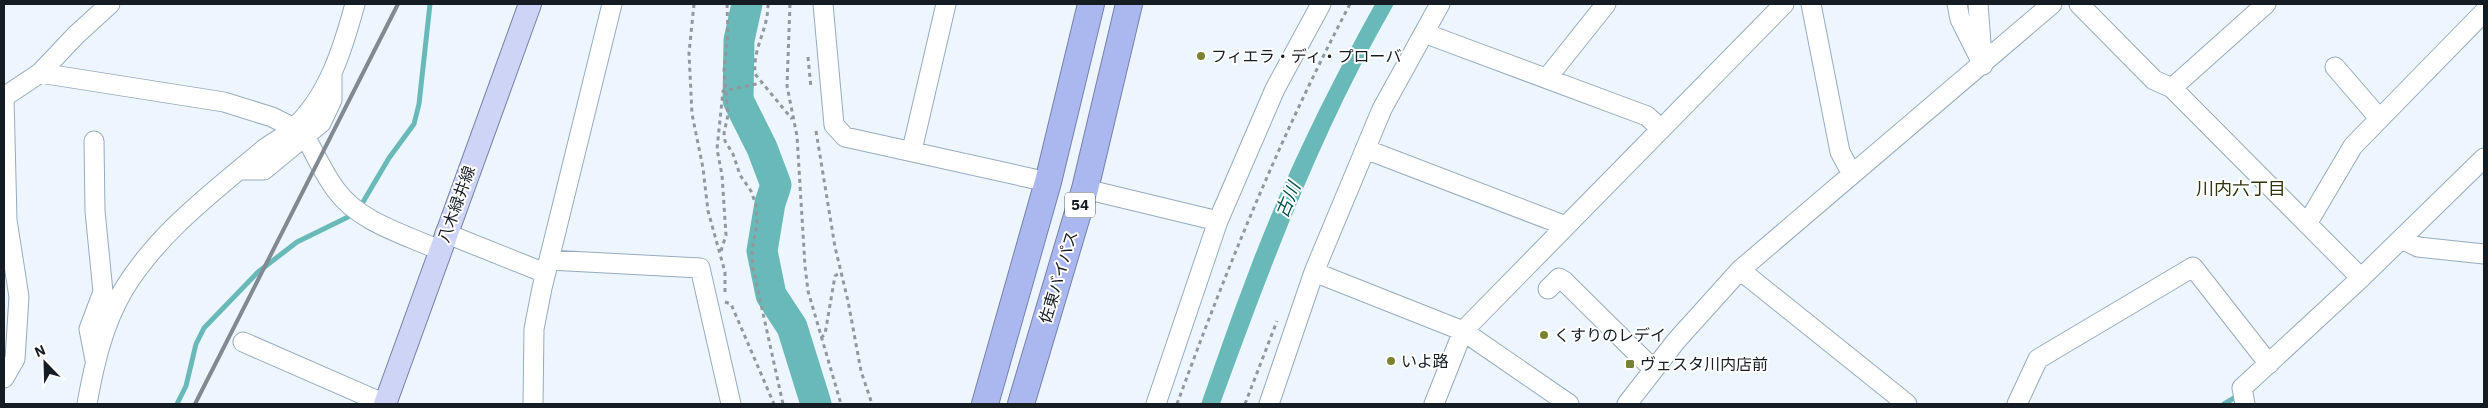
<svg xmlns="http://www.w3.org/2000/svg" width="2488" height="408" font-family="'IBM Plex Sans','Noto Sans JP',sans-serif">
  <style>
    .water { fill: #6ab9b9 }
    .lines { fill: none; stroke-linecap: round; stroke-linejoin: round }
    .stream { stroke: #6ab9b9; stroke-width: 5 }
    .river { stroke: #6ab9b9; stroke-width: 31 }
    .minor-casing { stroke: #97abbf; stroke-width: 21 }
    .major-casing { stroke: #7681a9; stroke-width: 24 }
    .highway-casing { stroke: #7681a9; stroke-width: 28 }
    .path { stroke: #9098a0; stroke-width: 3; stroke-dasharray: 4 4; stroke-linecap: butt }
    .minor { stroke: #fff; stroke-width: 19 }
    .major { stroke: #cdd4f6; stroke-width: 22 }
    .highway { stroke: #abb8f0; stroke-width: 26 }
    .rail { stroke: #818991; stroke-width: 4 }
    .poi-dot { fill: #798431; stroke: #fff; stroke-width: 2 }
    .labels { text-anchor: middle; stroke-width: 4; stroke-linejoin: round; paint-order: stroke }
    .shield { fill: #fff; stroke: #5b6066; stroke-width: 1 }
    .shield-label { font-size: 15px; font-weight: bold; fill: #151c24 }
    .poi-label { font-size: 16px; fill: #151c24; stroke: #fff; text-anchor: start }
    .street-label { font-size: 16px; fill: #151c24; stroke: #fff }
    .neighbourhood-label { font-size: 18px; fill: #2f340c; stroke: #fff }
    .water-label { font-size: 18px; font-style: italic; fill: #044f4f; stroke: #fff }
  </style>
  <rect width="100%" height="100%" fill="#edf6ff"/>
  <!-- water -->
  <path class="water" d="M1375,4H1394C1321,130 1270,267 1220,404H1201C1216,362 1230,320 1246,279C1281,184 1326,92 1375,4Z"/>
  <g class="lines">
    <!-- stream -->
    <path class="stream" d="M177,404L186,386L196,344L204,328L258,272L297,242L348,217L363,202L389,158L414,124L419,104L430,4
      M2224,404L2234,398"/>
    <!-- river -->
    <path class="river" d="M747,4L739,40L738,100L762,148L776,185L770,203L762,251L771,295L792,327L816,404"/>
    <defs>
      <path id="minor" d="M823,4L834,125L845,137L1048,182
        M1811,4L1840,152L1852,174
        M1957,4L1960,19L1983,65
        M1978,4L1982,56
        M2079,4L2154,80L2172,88L2361,278
        M1424,33L1647,116L1661,129
        M2335,67L2379,118
        M40,73L224,102L272,117L294,128
        M1547,78L1606,4
        M2172,88L2266,4
        M4,97L40,73L76,35L110,4
        M305,136C315,154 324,174 336,190C359,222 404,234 439,250
        M94,141L95,211L103,292L89,329L95,360
        M1365,149L1566,226
        M912,150L946,4
        M239,170H264L321,123L332,100V75
        M1085,189L1218,221
        M2307,224L2353,146L2484,12
        M445,233L545,273
        M2402,239L2418,247L2484,254
        M549,260L700,268L731,404
        M1740,270L1907,404
        M1314,272L1463,331L1569,404
        M1548,289L1559,278L1564,281L1653,369
        M243,342L385,404
        M4,378L15,359L19,297L7,220L4,97
        M87,404C94,365 103,324 124,289C158,233 213,192 263,150C273,142 285,137 294,128C329,95 343,48 355,4
        M533,404L534,329L542,288L612,4
        M1156,404L1218,221L1275,89L1321,4
        M1269,404L1314,272L1382,109L1440,4
        M1434,404L1463,331L1784,4
        M1627,404L1676,341L1740,270L2052,4
        M2017,404L2038,359L2193,267L2269,364
        M2245,404L2242,388L2361,278L2484,158"/>
      <path id="major" d="M385,404L530,4"/>
      <path id="highway" d="M985,404L1048,182L1091,4
        M1021,404L1085,189L1129,4"/>
    </defs>
    <!-- minor casing -->
    <use href="#minor" class="minor-casing"/>
    <!-- major casing -->
    <use href="#major" class="major-casing"/>
    <!-- highway casing -->
    <use href="#highway" class="highway-casing"/>
    <!-- path -->
    <path class="path" d="M694,4L689,53L692,114L703,168L708,211L725,272V292
      M727,4L728,34L724,70L728,115L724,133L725,141L733,154L740,175L751,191L756,205L757,223L752,250L753,268L783,404
      M768,4C768,31 753,46 755,74L792,119
      M790,4L787,86L797,136L805,266L808,291L841,404
      M808,57L811,88
      M816,131L835,247L848,301L861,371L872,404
      M721,251L726,235L722,175L717,149L723,91L761,83
      M725,302L731,304L774,404
      M821,338L825,334L835,276L841,272
      M1177,404C1228,265 1281,135 1350,4
      M1245,404L1277,321"/>
    <!-- minor -->
    <use href="#minor" class="minor"/>
    <!-- major -->
    <use href="#major" class="major"/>
    <!-- highway -->
    <use href="#highway" class="highway"/>
    <!-- rail -->
    <path class="rail" d="M195,404L398,4"/>
  </g>
  <!-- markers -->
  <g class="poi-dot">
    <circle cx="1201" cy="56" r="5"/>
    <circle cx="1544" cy="335" r="5"/>
    <circle cx="1391" cy="361" r="5"/>
    <rect x="1625" y="359" width="10" height="10" rx="2.5"/>
  </g>
  <g class="labels">
    <!-- shield labels -->
    <rect class="shield" x="1065" y="192.5" width="30" height="25" rx="4"/>
    <g class="shield-label">
      <text x="1080" y="210">54</text>
    </g>
    <!-- poi labels -->
    <g class="poi-label">
      <text x="1211" y="62">フィエラ・ディ・プローバ</text>
      <text x="1554" y="341">くすりのレデイ</text>
      <text x="1401" y="367">いよ路</text>
      <text x="1640" y="370">ヴェスタ川内店前</text>
    </g>
    <!-- street labels -->
    <g class="street-label">
      <text transform="translate(456 204) rotate(-70)" y="6">八木緑井線</text>
      <text transform="translate(1058 277) rotate(-73)" y="6">佐東バイパス</text>
    </g>
    <!-- neighbourhood labels -->
    <g class="neighbourhood-label">
      <text x="2241" y="195">川内六丁目</text>
    </g>
    <!-- water labels -->
    <g class="water-label">
      <text transform="translate(1288 200) rotate(-67)" y="6">古川</text>
    </g>
  </g>
  <!-- border -->
  <rect width="2488" height="408" fill="none" stroke="#151c24" stroke-width="10"/>
  <!-- north arrow -->
  <g transform="translate(45 363) rotate(337)" stroke="#ffffff" stroke-width="4" paint-order="stroke">
  <path d="M0-4L9 19L0 12L-9 19Z" fill="#151c24"/>
  <text y="-8" font-size="14" font-weight="bold" text-anchor="middle" fill="#151c24">N</text>
  </g>
</svg>
